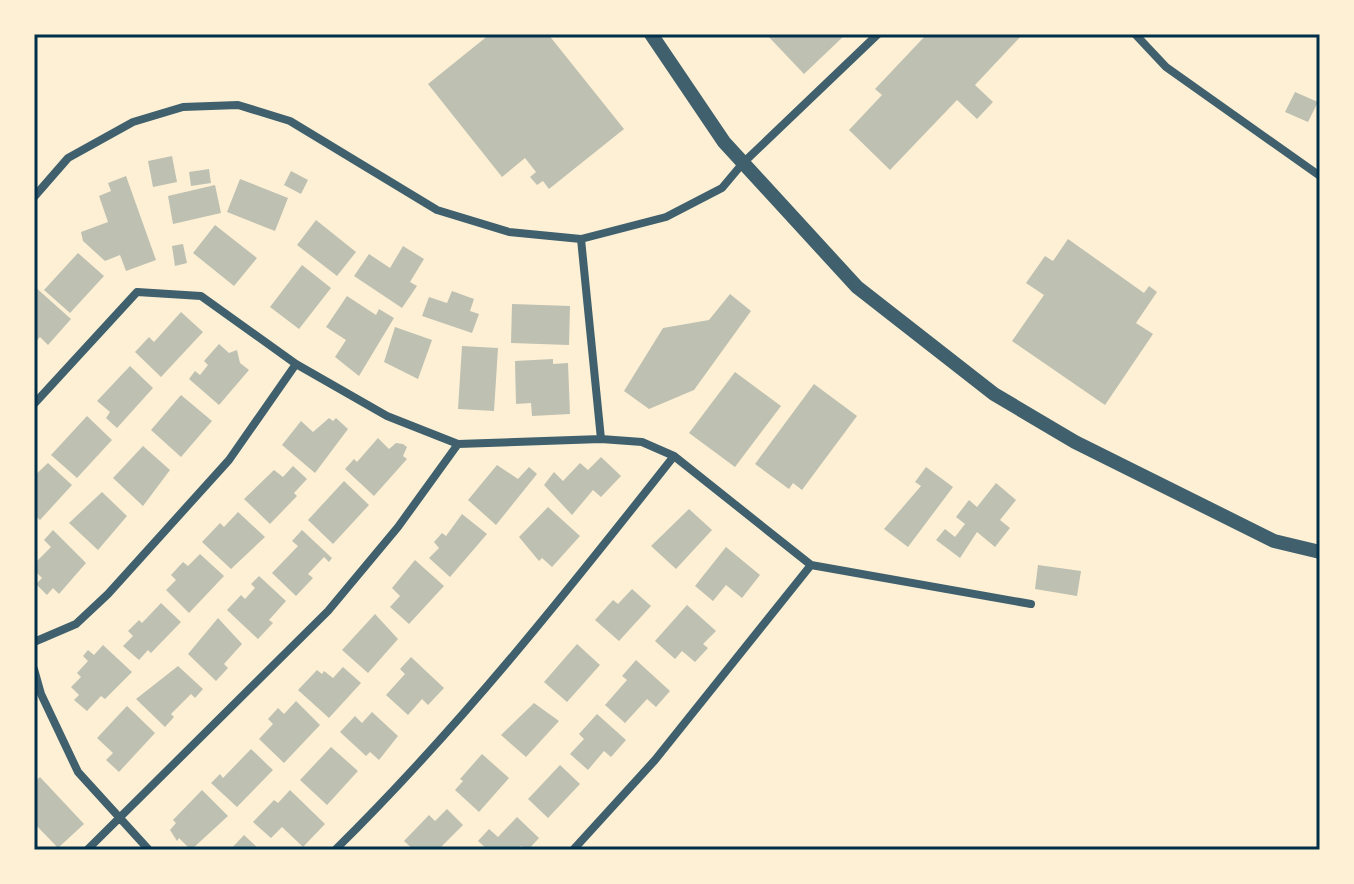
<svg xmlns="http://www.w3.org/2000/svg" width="1354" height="884" font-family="Montserrat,sans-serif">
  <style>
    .building { fill: #bec0b2 }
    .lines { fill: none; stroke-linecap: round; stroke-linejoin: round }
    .minor { stroke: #3f606c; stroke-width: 8 }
    .tertiary { stroke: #3f606c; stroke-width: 14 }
    .neatline { fill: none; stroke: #003049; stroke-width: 3 }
  </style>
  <rect width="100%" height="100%" fill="#fdf0d5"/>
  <!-- building -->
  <path class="building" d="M490,34H548L624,129L549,189L543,181L537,185L530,177L536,172L525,158L502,177L428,84Z
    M766,34H846L804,74Z
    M927,34H1023L975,85L993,102L977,119L957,100L890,170L849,130L882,95L875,89Z
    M1295,92L1318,102L1308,122L1285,112Z
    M172,156L177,182L153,187L148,161Z
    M209,169L211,183L191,186L189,172Z
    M291,171L308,180L301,194L284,185Z
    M126,176L156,260L126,271L120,255L105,261L83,241L81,232L108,222L99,196L111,191L108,183Z
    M240,179L288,198L275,231L227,212Z
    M215,185L221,213L173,224L168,196Z
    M316,220L356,252L337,276L297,245Z
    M215,225L257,258L234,286L193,253Z
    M1068,239L1144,293L1149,286L1157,292L1136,323L1153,334L1105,405L1012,341L1044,295L1026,283L1045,256L1053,261Z
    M183,244L187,263L175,266L172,246Z
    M403,246L424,259L410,282L417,286L402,308L354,276L369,254L390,268Z
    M78,253L104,276L70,313L44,290Z
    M302,265L331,288L299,329L270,307Z
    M34,286L71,319L48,345L40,337L34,343Z
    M452,291L474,299L470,311L479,314L472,333L422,316L429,297L447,303Z
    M730,294L751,311L694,390L649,409L624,391L663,328L709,320Z
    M347,296L376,315L379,309L394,318L359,376L335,357L346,340L326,327Z
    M512,304L570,306L569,345L511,343Z
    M181,312L203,332L161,377L135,352L149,337L154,342Z
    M395,327L432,340L418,379L384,362Z
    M219,344L229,353L237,350L240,363L249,370L219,405L189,379L195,371L200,375L208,365L204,361Z
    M462,346L498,348L494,411L458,409Z
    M553,359V364L568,363L570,414L532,416L531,403L516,404L515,361Z
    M130,366L153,388L117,428L106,418L110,412L97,401Z
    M735,372L781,406L735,467L689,433Z
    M814,384L857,416L802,490L793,483L789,489L755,464Z
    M181,395L212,421L181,457L151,430Z
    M87,416L112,440L77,478L51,455Z
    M329,418L333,421L336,418L348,429L315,473L282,445L301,421L313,432Z
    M378,438L389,449L396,443L403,444L407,447L403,456L407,459L374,496L345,469L354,459L357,462Z
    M143,446L170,470L143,506L113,478Z
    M601,457L621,476L601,497L593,490L572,515L544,485L554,472L563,481L580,463L588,470Z
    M48,463L72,485L40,520L34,515V476Z
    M497,465L518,479L529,467L537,474L496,525L468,500Z
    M293,466L307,479L294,493L297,496L270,524L244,499L274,470L283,477Z
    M926,467L953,487L908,547L884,529L921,486L915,482Z
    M344,481L369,505L333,544L308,520Z
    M996,483L1016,500L1000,520L1010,528L995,547L977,532L960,558L936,540L945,529L955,537L965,524L956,517L969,500L977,507Z
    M102,492L127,516L98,550L69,523Z
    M548,507L580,536L552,567L542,558L539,561L519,537Z
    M689,509L712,530L676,569L651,546Z
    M238,512L265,537L231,569L202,542L220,523L224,527Z
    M462,514L487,534L450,577L429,558L439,548L434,542L442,533L446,536Z
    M53,530L86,563L59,594L53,588L47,595L36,584L42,578L34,570V564L51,547L44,540Z
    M302,530L332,558L329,562L324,557L308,574L313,578L296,596L272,573L298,546L292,541Z
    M726,547L760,575L742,598L726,585L713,601L695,586Z
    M200,554L224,576L189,613L166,590L176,580L171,575L183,562L188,566Z
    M415,560L444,586L409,624L390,607L400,596L392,588Z
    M1038,565L1081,571L1077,596L1035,589Z
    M259,576L286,601L269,620L273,623L258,639L227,610L241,595L245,599L255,588L251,584Z
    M632,589L651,606L619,641L595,620L613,600L618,604Z
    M161,603L181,622L151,653L148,650L139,660L123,646L133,636L128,631L139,620L142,623Z
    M687,605L716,631L703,644L708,648L695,662L682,651L675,659L655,641Z
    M375,614L398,639L368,673L342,650Z
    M218,618L242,644L224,664L228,668L216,681L188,654Z
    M577,644L600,665L567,702L544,682Z
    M103,645L132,672L105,699L101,696L87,711L74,700L79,695L71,687L81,677L77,673L88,661L83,656L88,650L94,655Z
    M411,657L444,688L428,705L422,699L408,715L386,695L405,674L400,669Z
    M636,660L670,691L656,707L647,699L625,723L605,705L627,680L622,676Z
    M178,666L203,689L195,698L191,694L171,714L174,717L165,727L136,699Z
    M343,667L361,683L329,718L298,690L317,670L322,674L324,671L333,678Z
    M296,701L320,725L284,763L259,739L273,724L268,719L278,708L284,714Z
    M534,703L559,721L526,757L501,735Z
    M127,706L155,733L119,772L106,760L113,753L97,738Z
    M372,712L398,736L379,760L370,752L366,756L340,732L355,716L362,723Z
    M597,714L626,740L611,757L604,751L588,770L570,754L584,739L579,734Z
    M331,747L358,771L327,805L300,780Z
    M251,749L273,770L237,807L211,783L220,774L223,778Z
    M482,754L509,778L479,812L455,790L463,781L460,779Z
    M560,765L580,784L548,818L528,799Z
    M40,777L84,824L58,848L34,823V782Z
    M202,790L228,816L191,850L179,838L177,841L170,830L176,823L173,820Z
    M290,790L325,824L303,847L282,827L271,838L253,822L274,800L278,803Z
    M447,809L463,825L438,850H414L404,841L429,815L435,821Z
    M517,817L539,838L528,850L521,846L517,850H488L478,841L489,829L498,837Z
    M244,835L260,850H230Z"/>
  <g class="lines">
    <!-- minor -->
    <path class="minor" d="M1135,34L1166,67L1320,176
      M34,197L68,158L133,122L183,107L238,105L290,121L437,210L509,232L581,239L666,217L722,188L743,163L878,34
      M581,239L601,439
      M34,404L137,292L201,296L296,364L387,416L458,444L601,439L642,442L674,456L811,565L655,760L573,850
      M811,565L1031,604
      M34,642L76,624L108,594L229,460L296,364
      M34,669L41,694L78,772L149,850
      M87,850L328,611L398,527L458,444
      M335,850C459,728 566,593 674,456"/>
    <!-- tertiary -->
    <path class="tertiary" d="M651,34L724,142L857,287L994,394L1075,442L1274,541L1320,552"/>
  </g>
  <!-- border -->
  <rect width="1354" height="884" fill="none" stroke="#fdf0d5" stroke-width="72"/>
  <rect x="36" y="36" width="1282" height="812" class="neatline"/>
</svg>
